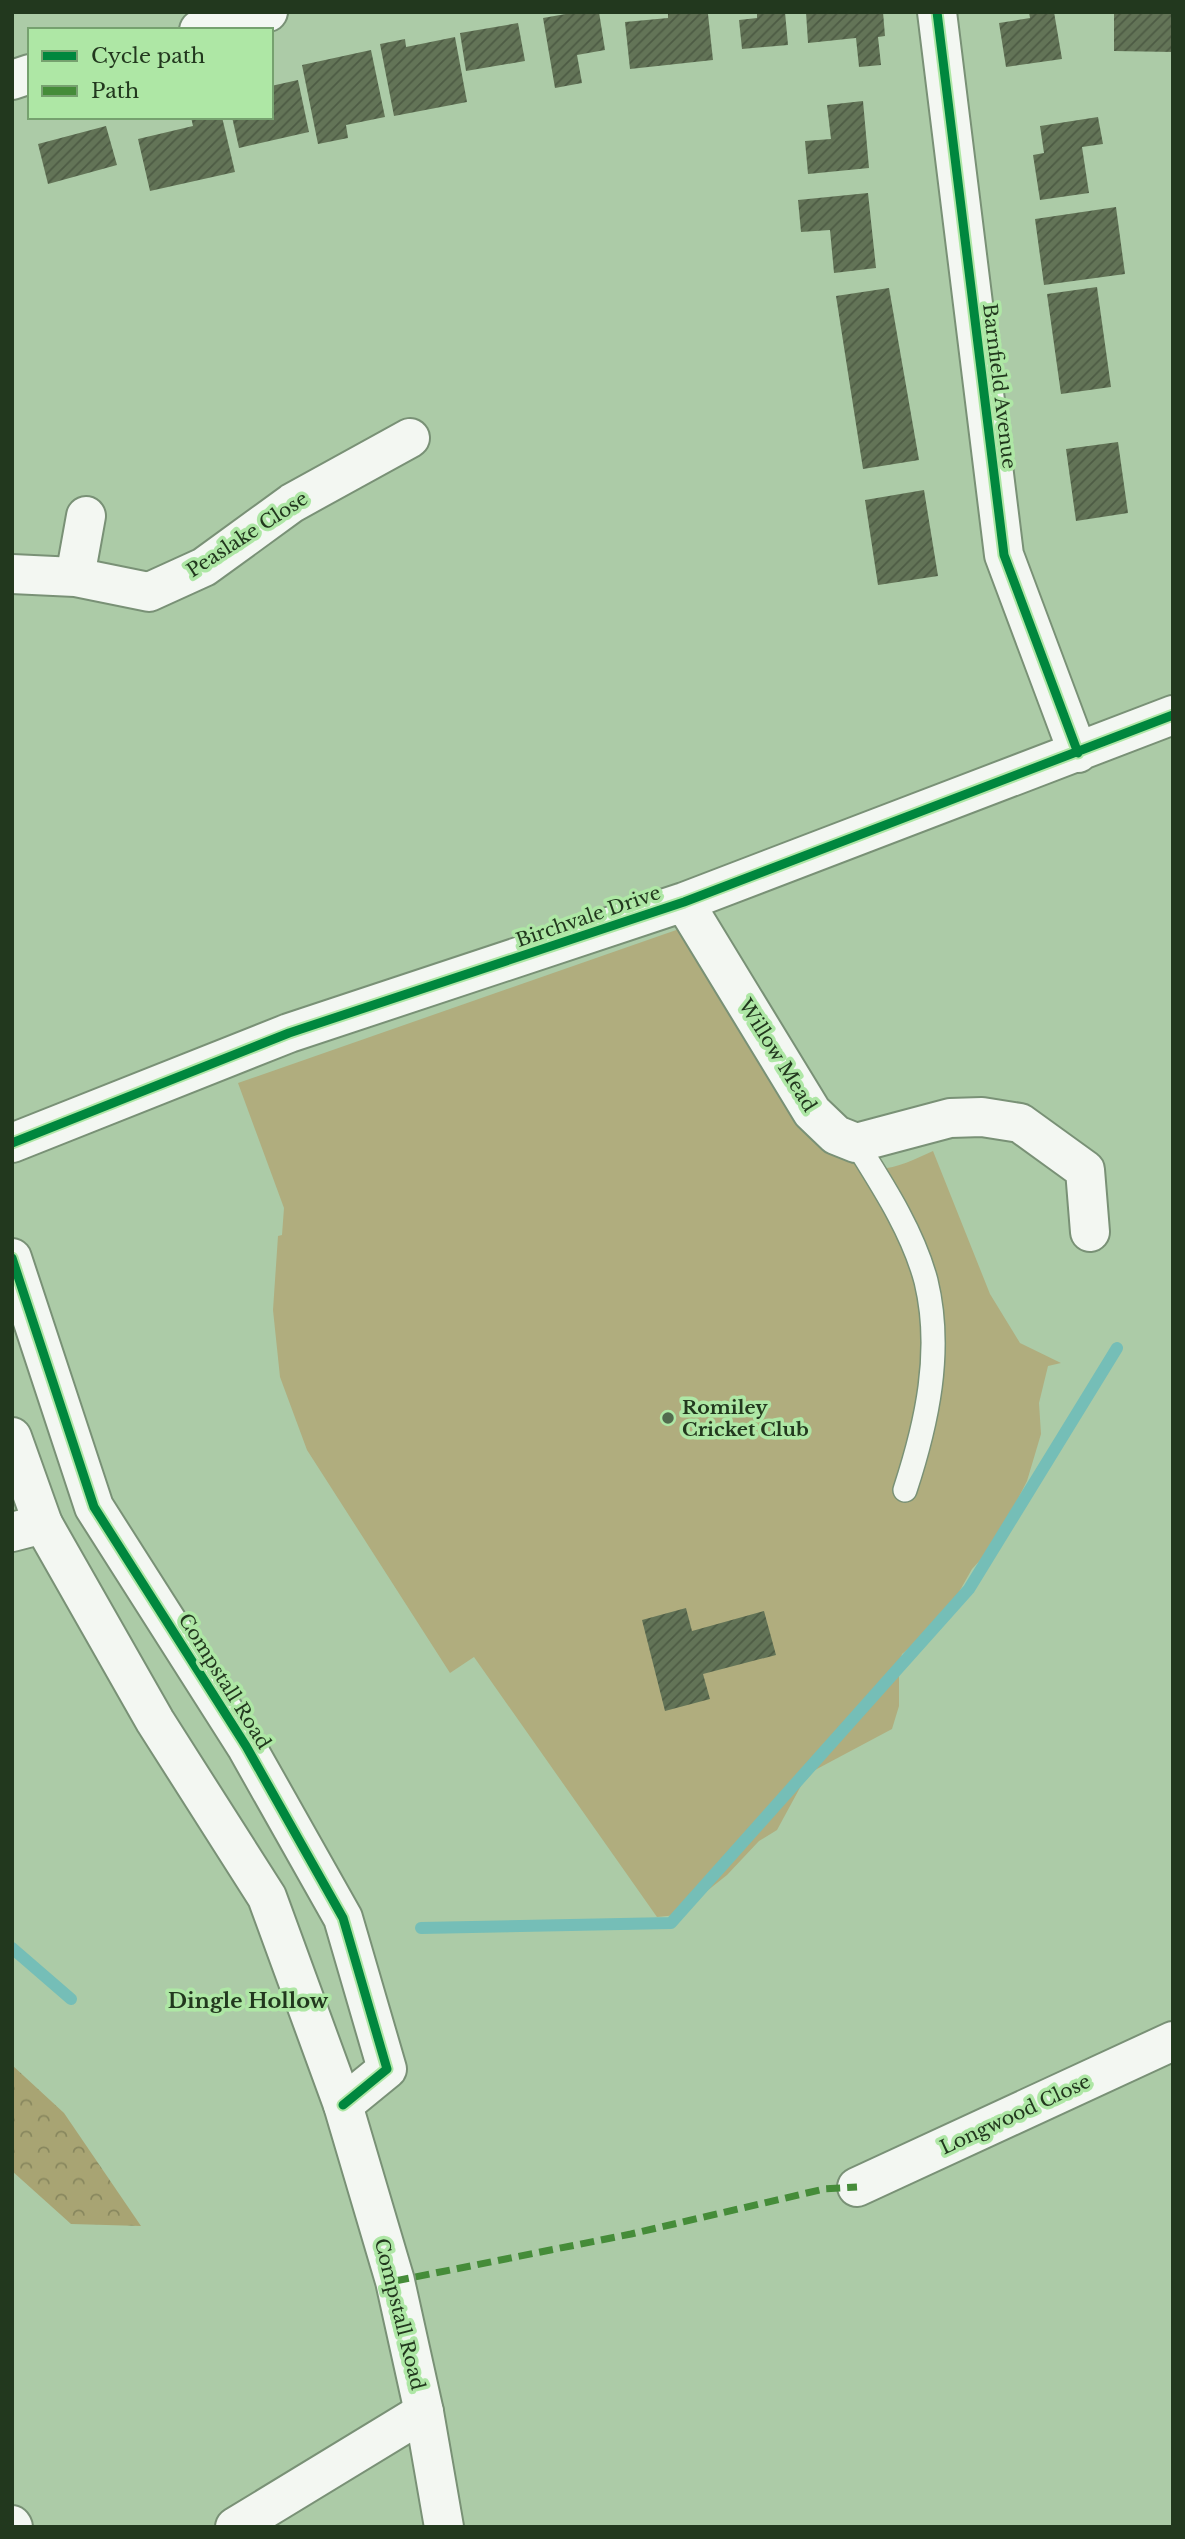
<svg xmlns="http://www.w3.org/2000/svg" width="1185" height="2539" font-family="'Libre Baskerville',serif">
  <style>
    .forest { fill: url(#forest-crowns) }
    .pitch { fill: #b0ad7e }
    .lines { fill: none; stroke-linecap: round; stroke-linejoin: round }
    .stream { stroke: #75beb7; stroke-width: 12 }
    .building { fill: url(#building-hatch) }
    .service-casing { stroke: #799176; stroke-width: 26 }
    .minor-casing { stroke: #799176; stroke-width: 42 }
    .secondary-casing { stroke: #799176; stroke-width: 42 }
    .service { stroke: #f3f7f2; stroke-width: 23 }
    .minor { stroke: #f3f7f2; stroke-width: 38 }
    .secondary { stroke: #f3f7f2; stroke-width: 38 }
    .quiet { stroke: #458c39; stroke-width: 7; stroke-dasharray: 14 7; stroke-linecap: butt }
    .cycleway-casing { stroke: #aee7a5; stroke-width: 13 }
    .cycleway { stroke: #00873e; stroke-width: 9 }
    .poi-dot { fill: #526b4e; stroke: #aee7a5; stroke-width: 2.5 }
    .labels { text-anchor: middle; stroke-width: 7; stroke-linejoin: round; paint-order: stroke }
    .street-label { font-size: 19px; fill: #22381e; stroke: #aee7a5 }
    .poi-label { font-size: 19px; font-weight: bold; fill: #22381e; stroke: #aee7a5; text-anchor: start }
    .neighbourhood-label { font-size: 21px; font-weight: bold; fill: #22381e; stroke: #aee7a5 }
  </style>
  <defs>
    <pattern id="forest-crowns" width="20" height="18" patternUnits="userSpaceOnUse" patternTransform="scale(1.75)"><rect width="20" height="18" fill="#a8a473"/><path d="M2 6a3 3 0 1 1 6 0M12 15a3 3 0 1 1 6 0" fill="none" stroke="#88875e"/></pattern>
    <pattern id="building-hatch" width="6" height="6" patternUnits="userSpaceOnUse" patternTransform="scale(1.75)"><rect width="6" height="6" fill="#637457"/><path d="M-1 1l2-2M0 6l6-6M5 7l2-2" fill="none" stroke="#4d5b44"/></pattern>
  </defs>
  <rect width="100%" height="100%" fill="#accba7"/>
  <!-- forest -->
  <path class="forest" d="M12,2065L64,2113L141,2226L71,2224L12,2171Z"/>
  <!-- pitch -->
  <path class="pitch" d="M682,928L850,1158C877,1180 906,1163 933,1151L990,1294L1020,1343L1061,1363L1048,1366L1039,1403L1041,1434L1027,1481L995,1544L972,1569L950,1608L929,1632L902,1654L899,1665V1706L892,1729L815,1770L802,1784L777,1830L759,1841L727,1875L677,1915L657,1917L474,1657L450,1673L307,1450L280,1377L273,1310L278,1236L282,1235L284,1208L238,1083Z"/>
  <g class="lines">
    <!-- stream -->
    <path class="stream" d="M421,1928L671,1923L969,1589L1117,1348
      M12,1948L71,1999"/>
  </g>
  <!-- building -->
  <path class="building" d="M577,12H599L605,50L577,55L582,83L555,88L543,18Z
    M668,12L708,14L713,60L630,69L625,22L668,18Z
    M757,12H785L788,45L742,49L739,20L757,18Z
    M806,12H883L885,36L878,37L881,65L859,67L856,38L808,43Z
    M1029,12H1054L1062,59L1006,67L999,23L1030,18Z
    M1114,12H1173V52L1114,51Z
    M518,23L525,61L466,71L460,33Z
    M455,37L467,102L394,116L380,44L405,39L406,47Z
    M371,50L385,117L346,125L348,138L318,144L302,65Z
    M298,80L309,132L239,148L232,117H271V86Z
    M863,101L869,168L808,174L805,141L831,139L827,105Z
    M191,117H222L235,172L150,191L138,139L193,126Z
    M1098,117L1103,144L1082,147L1089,193L1040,200L1033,155L1044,153L1040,126Z
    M106,126L117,165L48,184L38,144Z
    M868,193L876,268L834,273L830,230L801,232L798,200Z
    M1116,207L1125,274L1044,285L1035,219Z
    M1097,287L1111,387L1061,394L1047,294Z
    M889,288L919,460L863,469L836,296Z
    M1118,442L1128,513L1076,521L1066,449Z
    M924,490L938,576L878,585L865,500Z
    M686,1608L692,1631L764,1611L776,1655L703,1674L710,1699L665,1711L642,1620Z"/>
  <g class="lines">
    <defs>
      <path id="service" d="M856,1143C883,1186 913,1232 926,1281C943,1351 927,1423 905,1490"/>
      <path id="minor" d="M937,12L1004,555L1078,753
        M199,30L268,12
        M12,80L30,74
        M12,574L75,577L86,516
        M75,577L149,592L204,567L292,503L410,438
        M684,902L812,1112L836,1135L856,1143L950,1118L982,1117L1020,1123L1085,1170L1090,1232
        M12,1143L289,1033L684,902L1173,715
        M12,1258L94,1507L246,1746L343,1918L387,2069L343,2105
        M12,1532L43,1524
        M857,2187L1173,2041
        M12,2525L13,2527
        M235,2527L424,2412"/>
      <path id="secondary" d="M12,1437L43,1524L155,1721L267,1897L343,2105L395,2281L424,2412L444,2527"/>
    </defs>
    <!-- service casing -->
    <use href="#service" class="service-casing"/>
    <!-- minor casing -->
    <use href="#minor" class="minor-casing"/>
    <!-- secondary casing -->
    <use href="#secondary" class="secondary-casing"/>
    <!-- service -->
    <use href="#service" class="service"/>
    <!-- minor -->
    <use href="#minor" class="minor"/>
    <!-- secondary -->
    <use href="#secondary" class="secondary"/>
    <!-- quiet -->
    <path class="quiet" d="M395,2281L631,2234L824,2189L857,2187"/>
    <defs>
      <path id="cycleway" d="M937,12L1004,555L1078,753
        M12,1143L289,1033L684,902L1173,715
        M12,1258L94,1507L246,1746L343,1918L387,2069L343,2105"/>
    </defs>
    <!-- cycleway casing -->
    <use href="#cycleway" class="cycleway-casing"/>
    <!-- cycleway -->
    <use href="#cycleway" class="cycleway"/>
  </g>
  <!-- markers -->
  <circle class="poi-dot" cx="668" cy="1418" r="7"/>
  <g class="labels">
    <!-- street labels -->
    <g class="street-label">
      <text transform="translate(1000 386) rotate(83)" y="7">Barnfield Avenue</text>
      <text transform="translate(247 534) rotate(-33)" y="7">Peaslake Close</text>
      <text transform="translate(588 916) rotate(-19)" y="7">Birchvale Drive</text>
      <text transform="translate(778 1055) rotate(58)" y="7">Willow Mead</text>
      <text transform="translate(225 1681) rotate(58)" y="7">Compstall Road</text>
      <text transform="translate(1015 2114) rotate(-25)" y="7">Longwood Close</text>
      <text transform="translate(400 2314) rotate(76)" y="7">Compstall Road</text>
    </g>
    <!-- poi labels -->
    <g class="poi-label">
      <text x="682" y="1414">Romiley<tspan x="682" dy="22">Cricket Club</tspan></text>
    </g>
    <!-- neighbourhood labels -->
    <g class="neighbourhood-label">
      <text x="248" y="2008">Dingle Hollow</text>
    </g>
  </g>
  <!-- border -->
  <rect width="1185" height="2539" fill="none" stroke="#22381e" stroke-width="28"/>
  <!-- legend -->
  <rect x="28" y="28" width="245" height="91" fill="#aee7a5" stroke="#76a16f" stroke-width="2"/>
  <rect x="42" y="51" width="35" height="10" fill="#00873e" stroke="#76a16f" stroke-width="2"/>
  <text x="91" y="63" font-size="21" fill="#22381e">Cycle path</text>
  <rect x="42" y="86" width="35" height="10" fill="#458c39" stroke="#76a16f" stroke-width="2"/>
  <text x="91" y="98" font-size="21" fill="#22381e">Path</text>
</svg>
